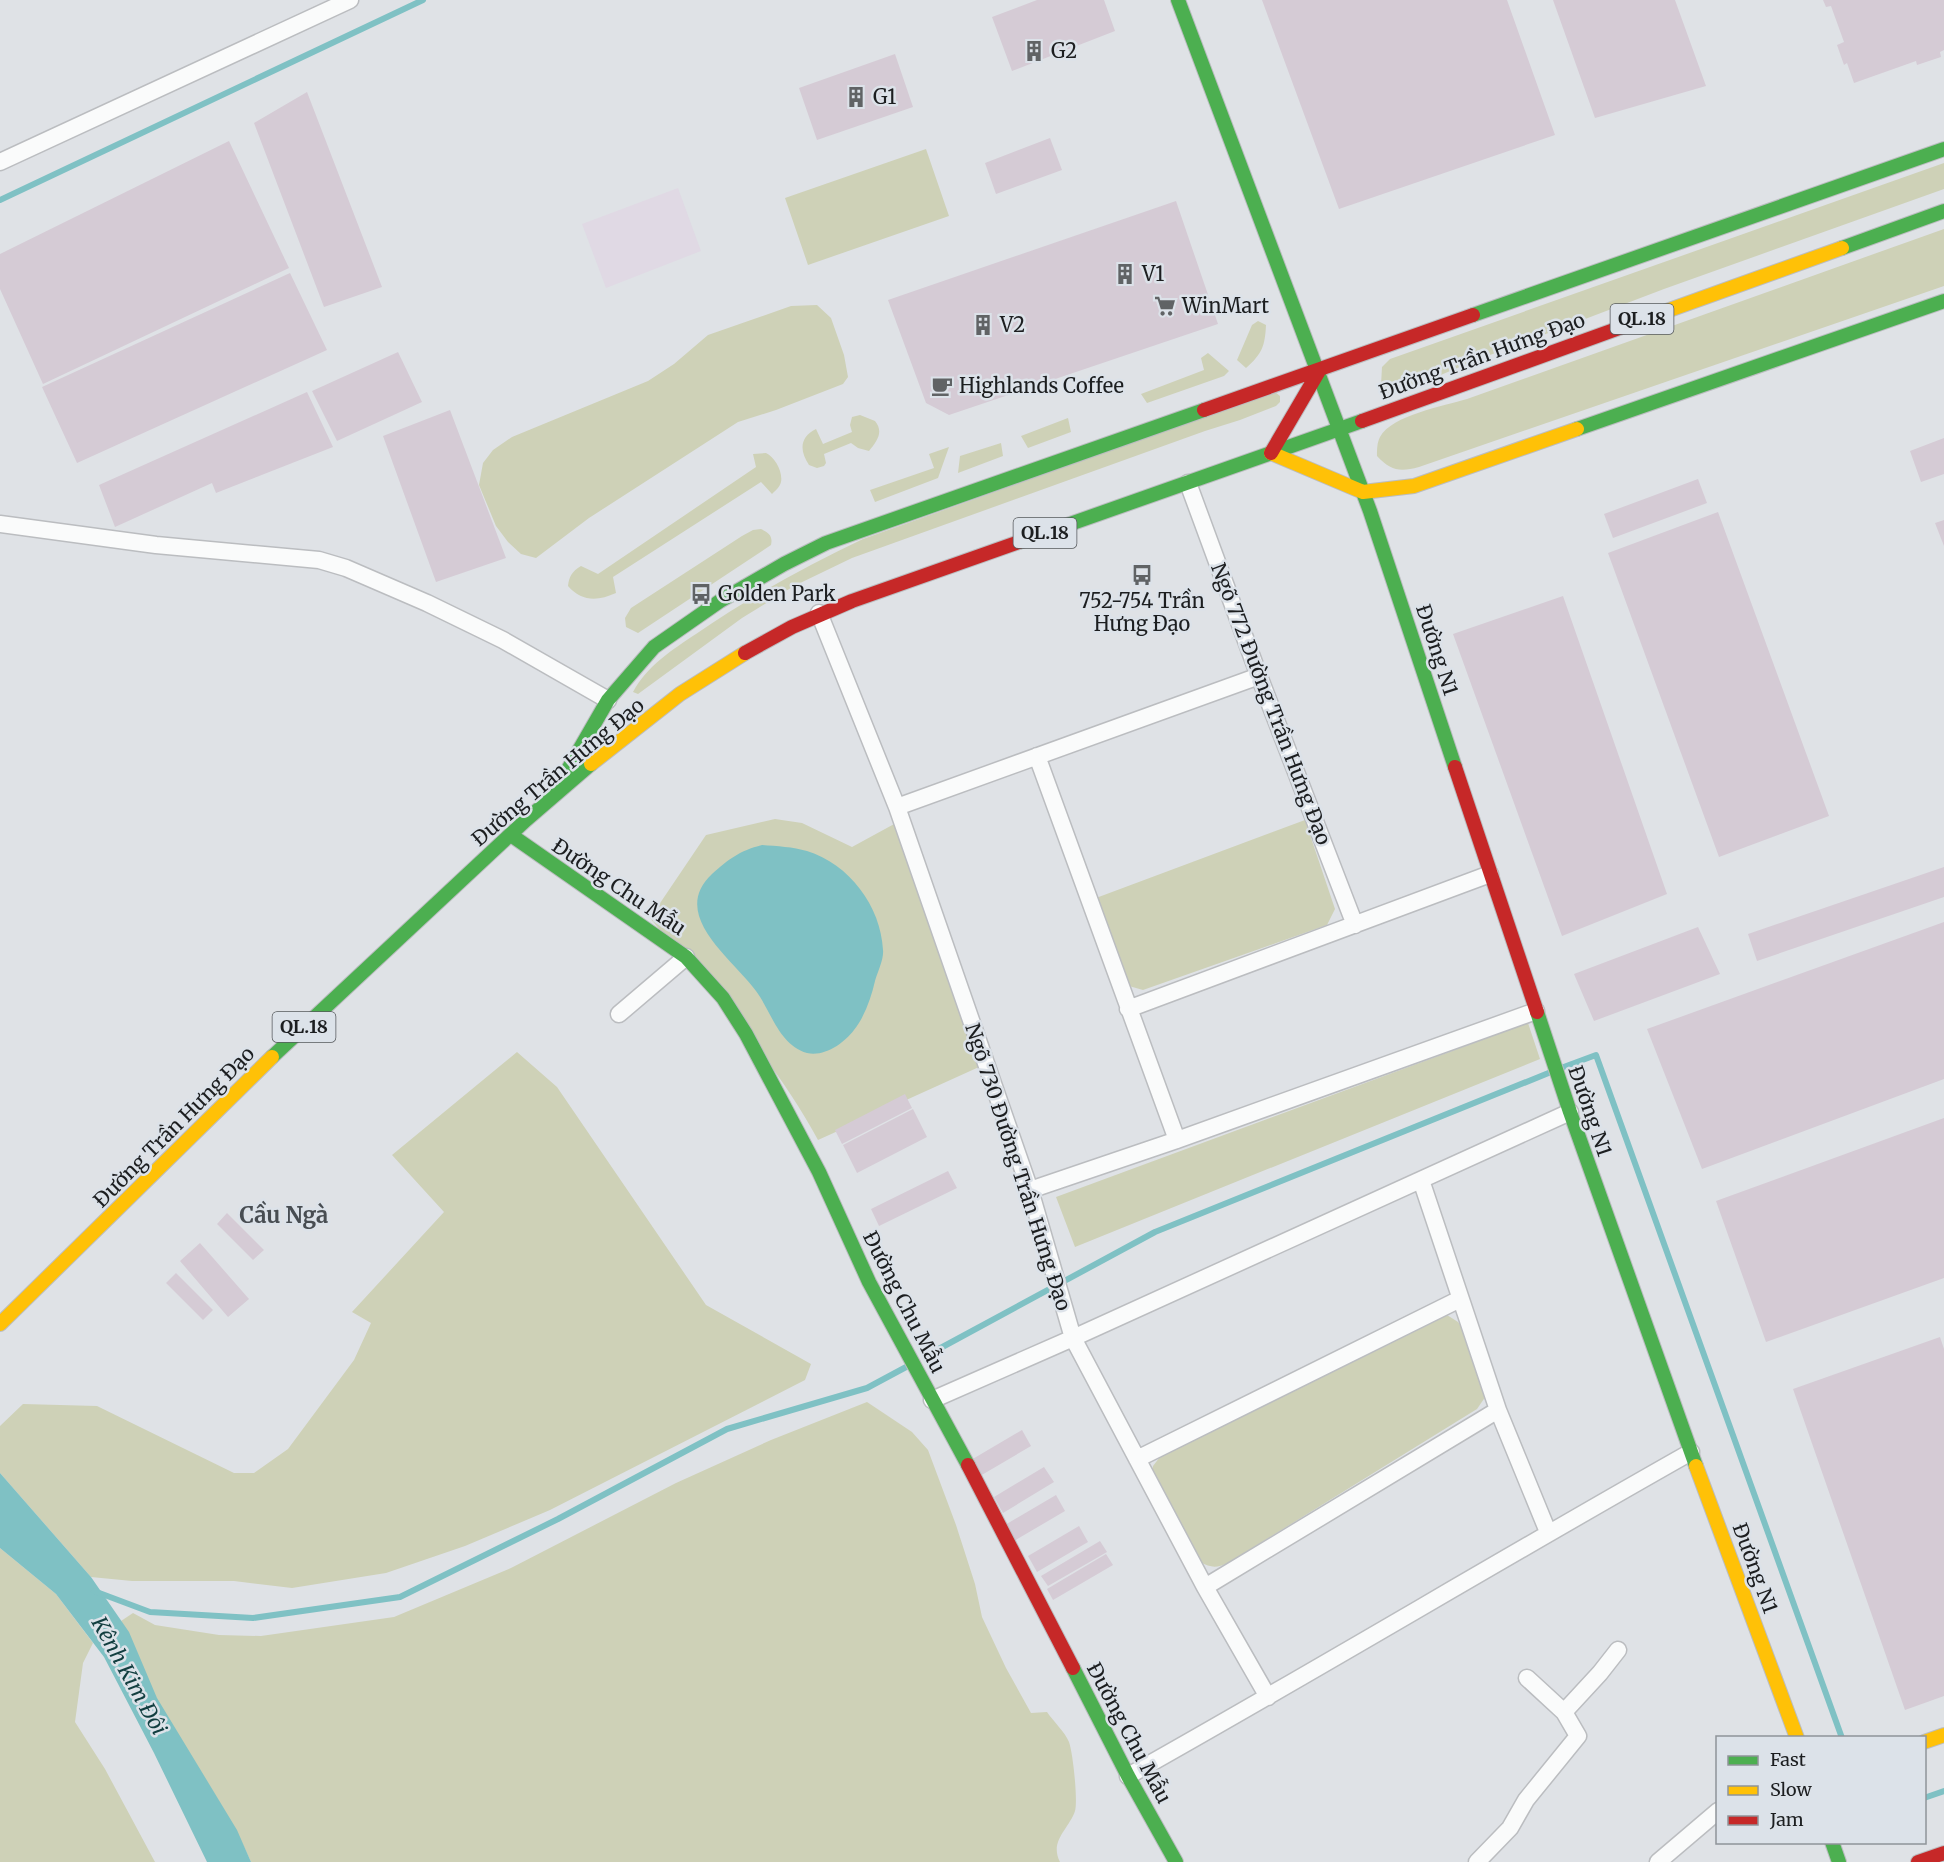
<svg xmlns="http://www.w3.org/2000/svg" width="1944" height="1862" font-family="Merriweather,serif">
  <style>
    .education { fill: #e0d9e4 }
    .green { fill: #ced1b7 }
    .water { fill: #7fc1c4 }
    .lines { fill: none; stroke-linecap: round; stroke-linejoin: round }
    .stream { stroke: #7fc1c4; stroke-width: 6 }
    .building { fill: #d5cbd5 }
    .street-casing { stroke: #bbbdc0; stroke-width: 19 }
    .fast-casing { stroke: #bbbdc0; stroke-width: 16 }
    .slow-casing { stroke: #bbbdc0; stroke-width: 16 }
    .jam-casing { stroke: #bbbdc0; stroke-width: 16 }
    .street { stroke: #fafbfb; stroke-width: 16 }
    .fast { stroke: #4caf50; stroke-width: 14 }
    .slow { stroke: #ffc107; stroke-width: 14 }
    .jam { stroke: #c62828; stroke-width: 14 }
    .labels { text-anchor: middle; stroke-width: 5; stroke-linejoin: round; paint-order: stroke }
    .shield { fill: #dce2e9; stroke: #56595c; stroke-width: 1.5 }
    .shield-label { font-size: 18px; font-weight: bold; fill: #1c1e20 }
    .poi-label { font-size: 20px; fill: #1c1e20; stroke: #dce2e9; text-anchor: start }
    .street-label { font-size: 20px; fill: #1c1e20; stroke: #dce2e9 }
    .water-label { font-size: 21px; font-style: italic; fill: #123e40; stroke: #dce2e9 }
    .quarter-label { font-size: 22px; font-weight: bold; fill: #484d52; stroke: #dce2e9 }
  </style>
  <rect width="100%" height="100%" fill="#dfe2e6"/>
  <!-- education -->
  <path class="education" d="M678,188L701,251L606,288L582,224Z"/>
  <!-- green -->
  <path class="green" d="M926,149L949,216L808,265L785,198Z
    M1944,163V189L1664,289L1469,363L1396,394L1386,392L1381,385L1382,367L1390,359Z
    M1944,229V286L1419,467C1400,472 1391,471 1377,456C1377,449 1377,443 1380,437C1392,415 1444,406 1467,399Z
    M817,305L831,318L844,355L848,377L843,384L776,410L738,422L589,518L536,558L521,554L508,542L496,526L479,485L483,463L493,450L512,437L648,381L674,364L708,335L791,306Z
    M1258,321L1266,325C1265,346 1262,354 1246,368L1237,360L1252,325Z
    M1208,353L1229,371L1224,376L1147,403L1141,394L1204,370L1201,358Z
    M1275,392L1280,396V402L1276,406L1240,420L1205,431L852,558L794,586L742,618L638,694L633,692C646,667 673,649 696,634C749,597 805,567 863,539Z
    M860,415L875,421C884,432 877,441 869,451L858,448L851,443L824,454L826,463L824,466L817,468L809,465C799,450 800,437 816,429L823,444L852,432L850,425L852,417Z
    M1068,418L1071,432L1028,448L1021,436Z
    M1001,443L1003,456L958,473L960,456Z
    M949,447L938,478L875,502L870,490L934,468L929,454Z
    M766,453C775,457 783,472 781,482C780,487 775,491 772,494L761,482L613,577L616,593C598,601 582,602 568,586C569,577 572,571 581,566L598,574L756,467L753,454Z
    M761,529C769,533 773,536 771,545L638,633L626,627L625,618L631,608L742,536L753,530Z
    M775,819L802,823L852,847L896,823L979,1067L818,1140C774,1058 709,990 650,918L706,835Z
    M1305,820L1335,909L1327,925L1143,990L1129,986L1096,898Z
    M1528,1023L1540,1059L1075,1247L1056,1197Z
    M517,1052L557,1087L706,1305L811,1364L805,1380L550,1510L465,1546L386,1573L292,1588L234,1581H132L91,1577L0,1473V1426L23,1404L97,1406L234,1473H254L288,1449L354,1360L371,1323L352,1312L444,1212L392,1155Z
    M1447,1315L1458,1322L1463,1329L1488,1393L1477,1409L1228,1563C1217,1568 1211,1568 1200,1562L1151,1476L1153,1466L1163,1453Z
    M867,1402L912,1432L928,1450L956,1525L975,1584L982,1617L1006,1668L1031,1713L1047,1712C1053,1721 1065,1732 1069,1742C1073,1753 1078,1801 1075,1811C1069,1829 1049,1841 1060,1862H251C226,1804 187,1755 157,1699C144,1674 137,1645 121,1621L133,1613L155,1625L219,1635L261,1636L394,1617L511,1568L676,1483L771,1440Z
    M0,1548L56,1594L93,1643L83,1663L75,1722L105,1769L155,1862H0Z"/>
  <!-- water -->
  <path class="water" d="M762,845C777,846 793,847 807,851C849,864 881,906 883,950C884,959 878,971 875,981C871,998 865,1016 854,1030C844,1043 825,1057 807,1053C779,1045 771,1011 756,991C734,960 668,915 712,874C729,859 739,851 762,845Z
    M0,1473L91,1577L129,1632L157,1698L237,1830L251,1862H207L154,1753L104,1657L56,1594L0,1548Z"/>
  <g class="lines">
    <!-- stream -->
    <path class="stream" d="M0,200L423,0
      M1561,1068L1596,1055L1842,1738
      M935,1351L1155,1232L1551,1072
      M94,1591L150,1612L253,1618L400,1597L558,1519L727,1429L867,1388L908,1366
      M1924,1798L1944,1791"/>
  </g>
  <!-- building -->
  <path class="building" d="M1037,0H1104L1115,31L1012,71L992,17Z
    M1262,0H1507L1555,135L1339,209Z
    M1553,0H1675L1706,86L1595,118Z
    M1823,0H1944V50L1940,52L1941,57L1917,65L1916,61L1854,83L1847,63L1844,65L1837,45L1844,42L1831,6L1826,7Z
    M895,54L913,107L817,140L799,88Z
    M307,92L382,287L324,307L254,123Z
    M1050,138L1062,170L996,194L985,163Z
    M229,141L289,268L43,384L0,289V254Z
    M1176,201L1218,324L949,415L926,403L888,300Z
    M290,273L327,350L77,463L42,387Z
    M398,352L422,402L337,441L312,391Z
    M307,392L333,447L216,493L212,483L115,527L99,485Z
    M450,410L506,558L436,582L383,436Z
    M1944,438V474L1921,482L1910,451Z
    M1698,479L1707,503L1613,538L1604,514Z
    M1718,512L1829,816L1719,857L1608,553Z
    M1944,520V546L1935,523Z
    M1563,596L1667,894L1562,936L1453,634Z
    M1944,867V897L1757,961L1748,934Z
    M1944,922V1079L1702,1169L1647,1029Z
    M1698,927L1720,974L1594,1021L1574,974Z
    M905,1094L912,1108L842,1144L835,1130Z
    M913,1109L927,1137L857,1173L843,1145Z
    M1944,1118V1278L1766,1342L1716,1201Z
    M948,1171L957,1188L879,1226L871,1209Z
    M227,1213L264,1250L253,1260L217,1224Z
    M200,1243L249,1299L228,1317L180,1261Z
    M176,1273L213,1310L203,1320L166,1283Z
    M1940,1337L1944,1349V1696L1905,1710L1793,1389Z
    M1022,1430L1031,1446L980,1476L971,1460Z
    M1044,1467L1054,1482L1003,1513L994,1497Z
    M1056,1495L1065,1511L1014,1541L1005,1525Z
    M1079,1526L1088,1542L1037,1572L1028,1556Z
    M1100,1541L1107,1552L1048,1586L1041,1576Z
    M1106,1554L1113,1565L1053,1600L1047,1589Z"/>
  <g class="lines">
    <defs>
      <path id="street" d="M0,162L350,0
        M1188,483L1259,676L1355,925
        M0,524L156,545L319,560L346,568L427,603L503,640L608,700
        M819,613L897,807L1030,1190L1073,1338L1205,1587L1268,1697
        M1037,756L1177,1140
        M897,807L1259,676
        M1128,1009L1490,874
        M619,1014L686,957
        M1421,1180L1498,1410L1548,1532
        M1030,1190L1177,1140L1536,1011
        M932,1400L1073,1338L1570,1112
        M1137,1459L1460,1299
        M1205,1587L1498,1410
        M1527,1678L1564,1712
        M1128,1776C1317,1670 1503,1558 1691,1452
        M1477,1862L1510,1828L1526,1800L1578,1736L1564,1712L1600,1673L1618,1650
        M1658,1862L1718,1811"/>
      <path id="fast" d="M1178,0L1370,511L1455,767
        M1842,248L1944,211
        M1473,315L1944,149
        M1577,429L1944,301
        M1019,542L1362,421
        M559,785L608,700L654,647L720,601L784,564L826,543L1204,410
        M511,835L686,957L723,998L746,1034L819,1172L869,1282L968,1465
        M1537,1012L1570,1112L1696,1466
        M272,1057L526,820L591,764
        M1073,1668L1128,1776L1176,1862
        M1832,1842L1839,1862"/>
      <path id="slow" d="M1647,318L1842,248
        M1271,453L1363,492L1414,486L1577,429
        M591,764L680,694L745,653
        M0,1324L272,1057
        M1696,1466L1797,1738
        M1924,1742L1944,1735"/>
      <path id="jam" d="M1204,410L1473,315
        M1362,421L1647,318
        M1271,453L1319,371
        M745,653L792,627L852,601L1019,542
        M1455,767L1537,1012
        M968,1465L1073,1668
        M1918,1862L1944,1853"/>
    </defs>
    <!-- street casing -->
    <use href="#street" class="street-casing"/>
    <!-- fast casing -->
    <use href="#fast" class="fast-casing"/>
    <!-- slow casing -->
    <use href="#slow" class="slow-casing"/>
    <!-- jam casing -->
    <use href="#jam" class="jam-casing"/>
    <!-- street -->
    <use href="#street" class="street"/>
    <!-- fast -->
    <use href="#fast" class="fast"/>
    <!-- slow -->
    <use href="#slow" class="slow"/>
    <!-- jam -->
    <use href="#jam" class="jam"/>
  </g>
  <!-- icons -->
  <defs>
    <symbol id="building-bare" viewBox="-9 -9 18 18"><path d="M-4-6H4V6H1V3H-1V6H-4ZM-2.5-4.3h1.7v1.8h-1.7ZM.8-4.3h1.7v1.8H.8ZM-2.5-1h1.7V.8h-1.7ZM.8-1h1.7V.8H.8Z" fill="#606365" stroke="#dce2e9" stroke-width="2.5" paint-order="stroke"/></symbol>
    <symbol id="supermarket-bare" viewBox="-9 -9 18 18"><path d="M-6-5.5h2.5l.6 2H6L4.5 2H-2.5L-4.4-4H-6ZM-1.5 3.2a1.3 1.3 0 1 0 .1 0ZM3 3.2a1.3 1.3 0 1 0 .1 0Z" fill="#606365" stroke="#dce2e9" stroke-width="2.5" paint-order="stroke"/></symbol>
    <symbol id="cafe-bare" viewBox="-9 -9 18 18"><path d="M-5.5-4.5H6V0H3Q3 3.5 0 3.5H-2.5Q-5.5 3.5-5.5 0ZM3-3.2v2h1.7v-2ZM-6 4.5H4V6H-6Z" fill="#606365" stroke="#dce2e9" stroke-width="2.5" paint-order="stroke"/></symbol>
    <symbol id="bus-bare" viewBox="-9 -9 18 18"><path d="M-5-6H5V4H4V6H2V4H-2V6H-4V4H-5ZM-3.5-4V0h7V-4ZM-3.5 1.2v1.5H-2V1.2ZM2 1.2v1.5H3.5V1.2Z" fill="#606365" stroke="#dce2e9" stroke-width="2.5" paint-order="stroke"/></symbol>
  </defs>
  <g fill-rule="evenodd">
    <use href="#building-bare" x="1019" y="36" width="30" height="30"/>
    <use href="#building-bare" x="841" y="82" width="30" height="30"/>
    <use href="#building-bare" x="1110" y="259" width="30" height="30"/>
    <use href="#supermarket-bare" x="1150" y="291" width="30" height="30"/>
    <use href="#building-bare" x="968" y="310" width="30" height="30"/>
    <use href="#cafe-bare" x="927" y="371" width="30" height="30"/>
    <use href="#bus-bare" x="1127" y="560" width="30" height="30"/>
    <use href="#bus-bare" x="686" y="579" width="30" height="30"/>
  </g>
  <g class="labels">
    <!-- shield labels -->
    <g class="shield">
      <rect x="1610.5" y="304" width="63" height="30" rx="4.5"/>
      <rect x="1013.5" y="518" width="63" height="30" rx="4.5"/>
      <rect x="272.5" y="1012" width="63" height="30" rx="4.5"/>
    </g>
    <g class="shield-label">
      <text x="1642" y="325">QL.18</text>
      <text x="1045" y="539">QL.18</text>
      <text x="304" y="1033">QL.18</text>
    </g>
    <!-- poi labels -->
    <g class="poi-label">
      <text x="1051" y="58">G2</text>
      <text x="873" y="104">G1</text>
      <text x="1142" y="281">V1</text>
      <text x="1182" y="313">WinMart</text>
      <text x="1000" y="332">V2</text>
      <text x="959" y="393">Highlands Coffee</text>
      <text x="718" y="601">Golden Park</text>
      <text x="1142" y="608" text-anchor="middle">752-754 Trần<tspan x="1142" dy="23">Hưng Đạo</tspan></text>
    </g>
    <!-- street labels -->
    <g class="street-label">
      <text transform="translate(1482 356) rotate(-20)" y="7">Đường Trần Hưng Đạo</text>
      <text transform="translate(1437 650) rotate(72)" y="7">Đường N1</text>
      <text transform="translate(1271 704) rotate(69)" y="7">Ngõ 772 Đường Trần Hưng Đạo</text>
      <text transform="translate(558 772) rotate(-40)" y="7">Đường Trần Hưng Đạo</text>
      <text transform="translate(619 887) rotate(34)" y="7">Đường Chu Mẫu</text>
      <text transform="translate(1590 1111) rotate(71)" y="7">Đường N1</text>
      <text transform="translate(174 1127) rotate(-45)" y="7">Đường Trần Hưng Đạo</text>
      <text transform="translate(1018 1167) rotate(72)" y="7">Ngõ 730 Đường Trần Hưng Đạo</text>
      <text transform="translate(904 1302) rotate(63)" y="7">Đường Chu Mẫu</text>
      <text transform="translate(1755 1568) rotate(70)" y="7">Đường N1</text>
      <text transform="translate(1129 1733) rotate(62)" y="7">Đường Chu Mẫu</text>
    </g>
    <!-- water labels -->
    <g class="water-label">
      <text transform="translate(129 1676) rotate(61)" y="7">Kênh Kim Đôi</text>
    </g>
    <!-- quarter labels -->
    <g class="quarter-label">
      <text x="284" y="1223">Cầu Ngà</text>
    </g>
  </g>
  <!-- legend -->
  <rect x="1716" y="1736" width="210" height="108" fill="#dce2e9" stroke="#8f9499" stroke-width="1.5"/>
  <rect x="1728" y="1756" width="30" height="9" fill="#4caf50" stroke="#8f9499" stroke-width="1.5"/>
  <text x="1770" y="1766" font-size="18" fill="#1c1e20">Fast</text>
  <rect x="1728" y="1786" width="30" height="9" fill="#ffc107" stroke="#8f9499" stroke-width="1.5"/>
  <text x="1770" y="1796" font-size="18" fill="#1c1e20">Slow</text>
  <rect x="1728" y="1816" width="30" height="9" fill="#c62828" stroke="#8f9499" stroke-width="1.5"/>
  <text x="1770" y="1826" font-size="18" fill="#1c1e20">Jam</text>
</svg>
